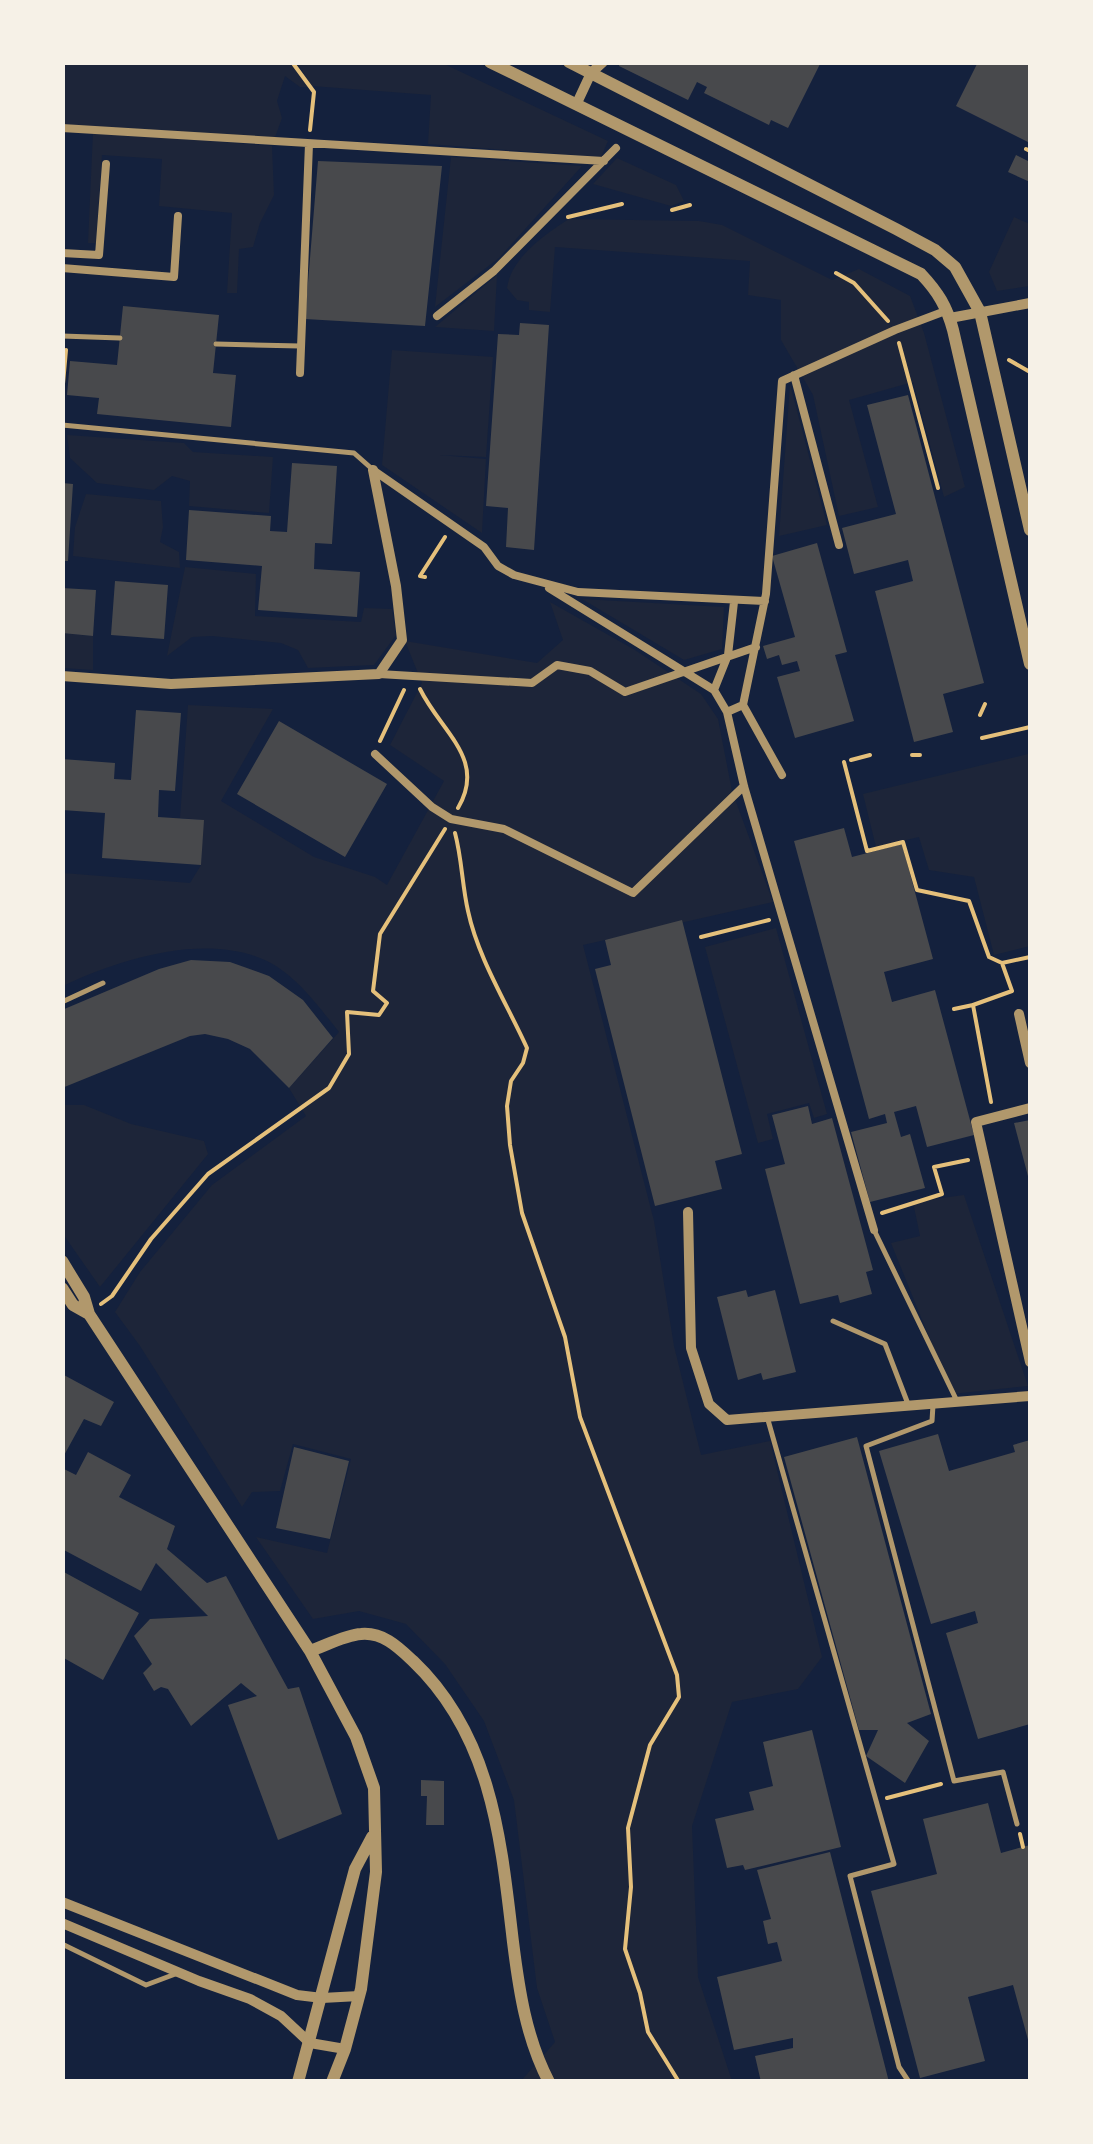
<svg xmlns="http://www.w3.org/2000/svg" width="1093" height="2144" font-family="Raleway,sans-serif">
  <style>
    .green { fill: #1d2539 }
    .building { fill: #48494c }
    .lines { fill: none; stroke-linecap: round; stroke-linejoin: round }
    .path { stroke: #e5c07b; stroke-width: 4 }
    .service { stroke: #b1986c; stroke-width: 5 }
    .pedestrian { stroke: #b1986c; stroke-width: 8 }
    .minor { stroke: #b1986c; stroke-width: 10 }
    .tertiary { stroke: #b1986c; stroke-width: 12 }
  </style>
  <rect width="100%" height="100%" fill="#14213d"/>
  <!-- green -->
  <path class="green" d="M62,63H290L308,87H300L285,76L277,101L282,118L274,140L63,126Z
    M297,63H442L608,141L601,157L428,144L431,95L312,86Z
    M93,132L272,146L274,195L260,223L253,247L239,249L237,293H227L232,213L159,206L162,159L102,155L96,243H88Z
    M451,157L582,166L499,258L435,307Z
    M617,158L676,185L684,201L671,206L593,184Z
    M1014,217L1030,224V286L997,291L989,272Z
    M569,219L699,221L722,225L832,280L859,269L910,296L924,333L965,487L944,497L913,382L849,400L878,507L839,516L813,395L781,340V300L748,295L750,261L555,247L550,312L529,310V302L517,300L507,288C511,258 544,235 569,219Z
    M497,275L494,331L435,327Z
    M392,350L493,357L486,457L439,455L486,459L482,533L382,465Z
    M790,384L827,525L779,536Z
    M67,435L184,443L193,452L273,457L269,513L189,506L190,481L172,476L154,490L97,483L70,458Z
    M86,494L161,501L163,527L160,542L179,552L180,568L73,556L75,527Z
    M185,567L256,574L255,616L361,622L364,608L392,609L396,635L374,665L308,668L298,650L281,643L212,636L192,637L167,656Z
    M582,599L724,607L722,649L684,660Z
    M550,602L635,650L701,694L718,719L732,791L773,902L583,945L654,1221L674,1346L701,1455L770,1441L822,1657L798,1689L732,1702L692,1826L698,1977L732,2081H521L555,2042L537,1988L514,1800L484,1721L445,1664L406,1624L359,1611L313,1619L256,1537L327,1553L351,1459L293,1444L280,1491L252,1492L242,1507L140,1346L115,1312L140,1272L212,1185L306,1116L289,1088L339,1032C319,1007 297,976 267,961C206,932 119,959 63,986V873L190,883L201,865L203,820L180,818L188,705L273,709L221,801L314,857L375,877L387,885L444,781L390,745L422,683L405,641L537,663L563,640Z
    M62,633L93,636V670L63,668Z
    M1028,754L1030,946L994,955L974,877L929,870L919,837L876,847L863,794Z
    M776,928L827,1114L814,1118L809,1103L767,1114L773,1139L758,1143L705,947Z
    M62,1105H84L131,1124L204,1141L208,1154L100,1287L63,1234Z
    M964,1195L1028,1386L952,1394L891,1243L920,1236L913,1202Z"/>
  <!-- building -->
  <path class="building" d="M620,62H821L788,128L771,120L769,125L704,93L707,87L697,82L688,100L619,66Z
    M978,62H1030V143L956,106Z
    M1016,155L1030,162V182L1008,172Z
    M318,161L442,166L425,326L305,319Z
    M123,306L219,315L213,373L236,375L231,427L97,414L99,398L67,395L70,361L117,365Z
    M520,323L549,325L534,550L506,547L508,508L486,506L498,334L519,335Z
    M908,395L984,683L943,694L953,732L914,742L875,591L913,581L908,560L854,574L842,528L896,514L867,405Z
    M292,463L337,466L332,544L315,543L314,569L360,572L357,617L258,610L262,566L186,560L189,510L271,516L270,531L287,532Z
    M62,483L73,484L68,561H62Z
    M817,543L847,652L835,655L854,721L795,738L777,677L800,671L797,661L782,665L779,655L767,659L763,646L795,637L772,556Z
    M115,581L168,585L164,639L111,635Z
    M62,588L96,590L93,636L62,633Z
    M136,710L181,713L175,791L159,790L158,817L204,820L201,865L102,858L105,813L62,810V759L115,763L114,779L131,780Z
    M279,721L387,784L345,857L237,794Z
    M844,828L852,857L902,844L933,959L884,972L892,1002L935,990L974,1135L927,1147L916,1106L894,1112L901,1137L910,1134L925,1188L870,1202L851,1132L887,1123L885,1114L869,1119L794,841Z
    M682,920L742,1154L715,1161L722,1189L655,1206L595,969L611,965L605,940Z
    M191,960L230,962L269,976L303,1000L333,1038L289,1088L250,1049L228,1039L205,1034L190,1036L62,1088V1010L159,969Z
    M808,1106L812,1124L832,1118L873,1270L866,1272L872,1294L840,1303L838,1295L800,1304L765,1169L785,1164L772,1115Z
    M1030,1120V1180H1029L1014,1123Z
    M746,1290L748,1297L775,1290L796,1372L763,1380L761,1373L738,1380L717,1297Z
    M62,1374L114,1402L101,1426L84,1419L62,1459Z
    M938,1434L949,1471L1015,1452L1013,1445L1030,1440V1724L978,1739L946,1633L978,1623L975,1611L931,1624L879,1451Z
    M857,1437L931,1714L907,1723L929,1741L905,1783L866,1756L878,1730H859L784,1457Z
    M294,1447L349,1461L330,1539L276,1528Z
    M88,1452L131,1475L119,1497L175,1526L167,1549L207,1583L226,1576L288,1689L299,1687L342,1814L278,1840L228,1705L257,1696L241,1683L191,1726L168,1689L161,1687L154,1691L143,1673L152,1664L134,1636L150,1619L208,1616L156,1563L141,1591L62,1549V1468L76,1475Z
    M62,1571L139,1613L103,1680L62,1657Z
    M812,1730L841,1847L745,1870L743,1865L727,1868L715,1819L754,1810L749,1792L773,1786L763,1742Z
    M421,1780L444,1781V1825H426L427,1796H421Z
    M988,1803L1001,1853L1030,1845V2047L1013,1985L968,1997L985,2061L920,2078L871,1891L937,1874L923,1819Z
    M830,1852L889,2082H761L755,2056L793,2048V2038L734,2050L717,1977L782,1961L777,1942L768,1944L763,1921L771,1919L757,1870Z"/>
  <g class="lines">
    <!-- path -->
    <path class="path" d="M292,62L314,92L310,130
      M1026,149L1030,151
      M672,210L690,205
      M568,217L622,204
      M836,273L854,283L888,321
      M899,343L938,488
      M1009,360L1030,372
      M62,395L66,350
      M425,577L420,576L445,537
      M420,689C441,732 487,759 458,808
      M980,715L985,704
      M982,738L1030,727
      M380,741L404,690
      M912,755H920
      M851,760L870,755
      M844,762L867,851L903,842L917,890L969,901L989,957L1002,963L1030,957
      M455,833C462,859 462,885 468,911C478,958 507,1004 527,1048L523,1063L511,1081L507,1106L510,1145L522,1213L565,1337L580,1417L677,1675L679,1697L650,1745L628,1828L631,1887L625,1949L640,1993L648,2032L679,2082
      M701,937L769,920
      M954,1009L973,1005
      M991,1102L973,1005L1012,991L1002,963
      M882,1213L942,1194L934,1167L968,1160
      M101,1304L112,1296L151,1239L208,1174L329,1088L349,1054L347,1012L379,1015L387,1003L373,991L380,934L445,829
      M887,1798L941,1784
      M1020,1834L1023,1847"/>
    <!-- service -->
    <path class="service" d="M62,336L120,338
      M216,344L300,346
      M62,425L354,453L371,468
      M62,1002L103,983
      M874,1230L956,1399
      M833,1321L885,1344L908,1404
      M933,1405L932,1421L866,1446L954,1781L1003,1772L1017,1824
      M768,1420L894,1864L850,1876L899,2067L909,2082
      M62,1944L146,1985L178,1973"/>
    <!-- pedestrian -->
    <path class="pedestrian" d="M62,128L604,161
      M62,253L99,255L106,164
      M62,268L174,277L178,216
      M437,316L494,271L616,148
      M300,373L309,144
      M794,375L839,545
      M373,470L484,547L498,566L514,575L578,592L765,601
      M549,588L714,690L727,712
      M379,674L532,683L557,665L590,671L625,692L756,647
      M714,690L728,655L734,602
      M743,705L727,712L744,786L874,1230
      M743,705L766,594L782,381L895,330L948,310
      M743,705L782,775
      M375,754L432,807L451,819L504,829L633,893L744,786"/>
    <!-- minor -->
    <path class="minor" d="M577,103L591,73L603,62
      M950,318L1030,303
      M62,676L171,684L379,674L402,640L396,586L373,470
      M1019,1014L1030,1063
      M1030,1108L976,1122L1030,1362
      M688,1212L691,1348L709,1404L727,1420L1030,1396
      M62,1902L297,1995L322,1998L359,1996
      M62,1923L199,1981L250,1999L281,2016L310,2043L345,2049"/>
    <!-- tertiary -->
    <path class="tertiary" d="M490,62L921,274C938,292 947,307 953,330L1030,664
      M569,62L896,229L935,250L955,267L980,312L1030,530
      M62,1261L84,1297L89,1314L310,1651L356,1737L374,1788L376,1872L361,1989L345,2049L332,2082
      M62,1288L73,1305L89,1314
      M310,1651C325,1646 345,1635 361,1634C383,1632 398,1647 413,1661C492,1736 501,1840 513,1942C519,1990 526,2038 549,2082
      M298,2082L355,1869L372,1837"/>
  </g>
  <!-- border -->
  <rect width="1093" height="2144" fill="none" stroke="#f6f1e7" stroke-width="130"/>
</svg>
